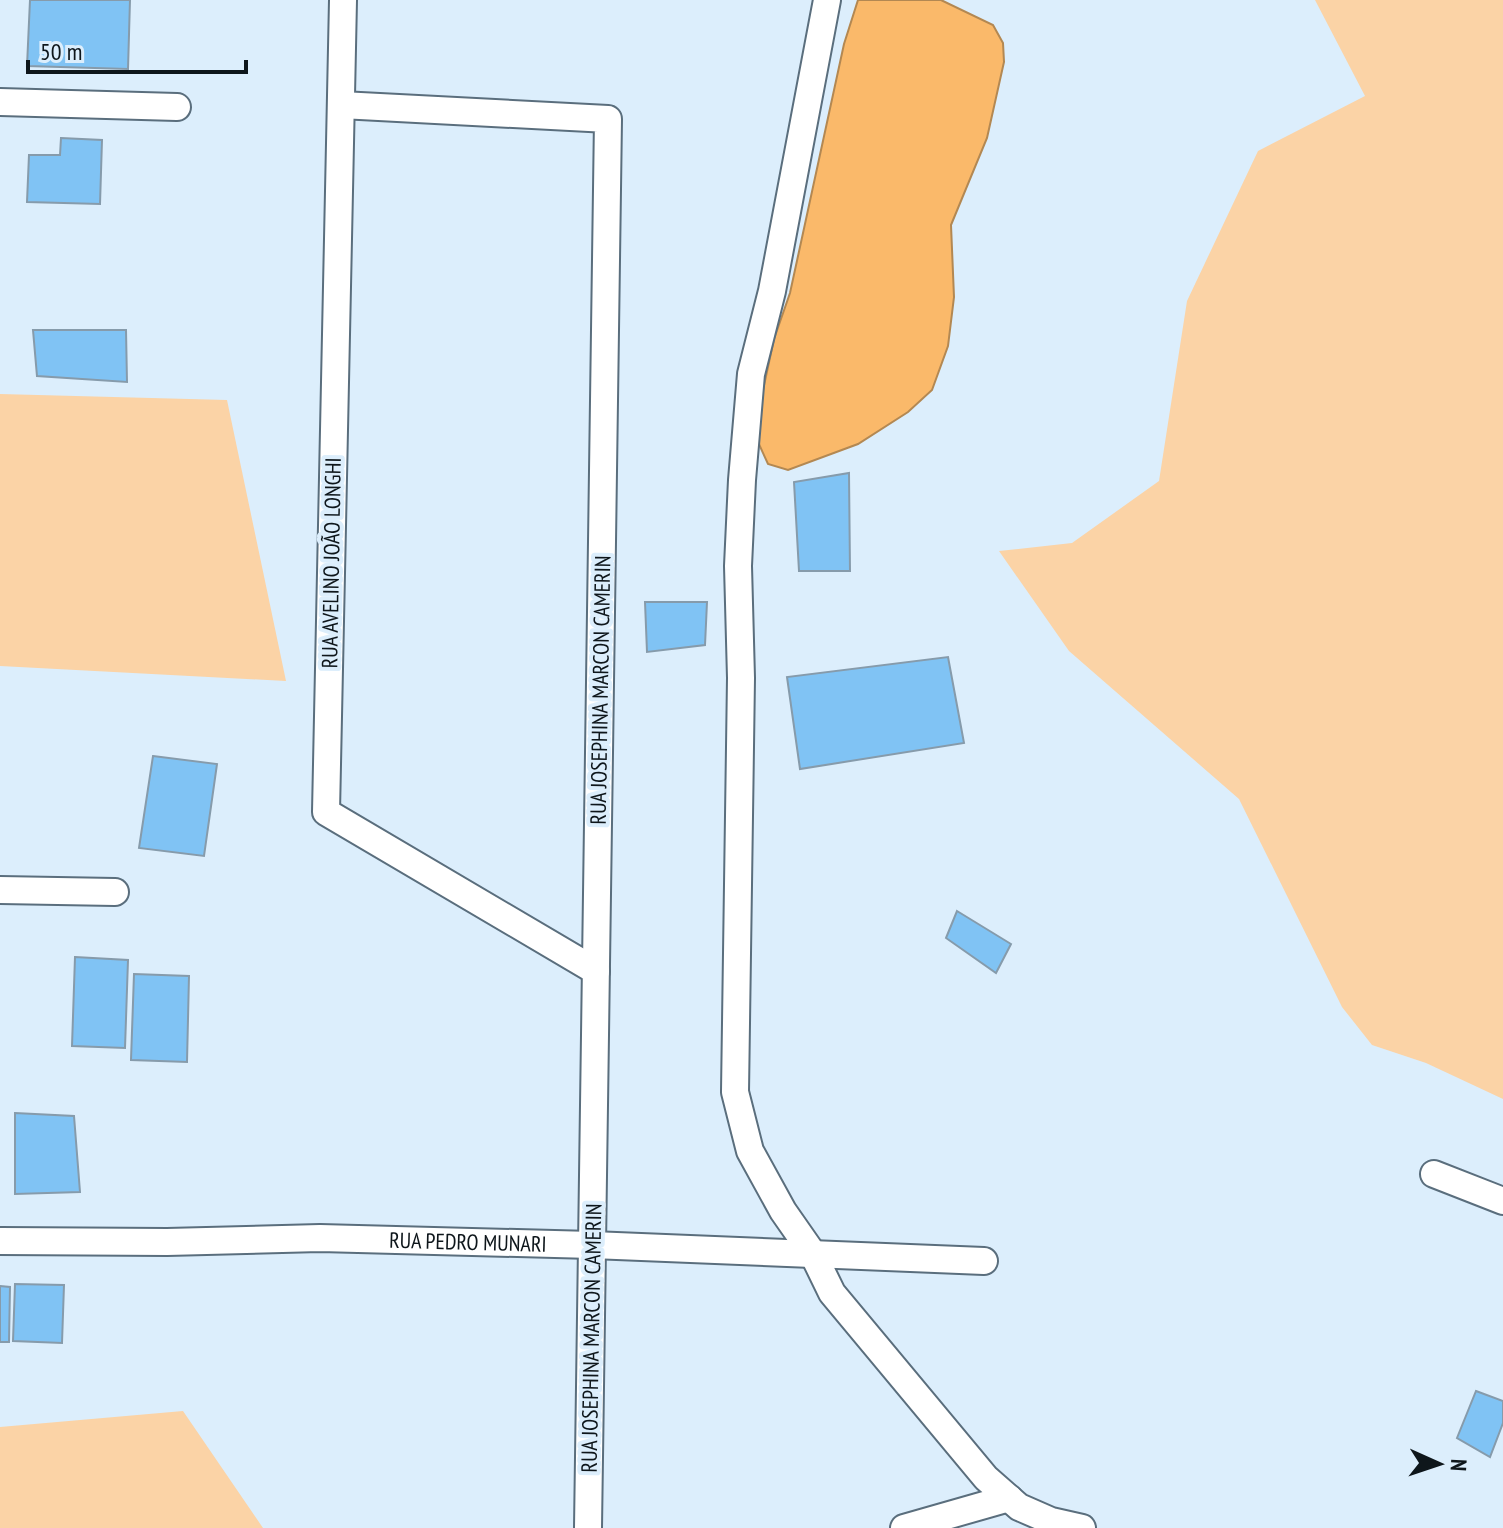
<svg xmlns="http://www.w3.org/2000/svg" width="1503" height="1528" font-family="'PT Sans Narrow',sans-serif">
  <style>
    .green { fill: #fbd3a6 }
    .water { fill: #fab96a; stroke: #b38852; stroke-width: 2 }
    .building { fill: #80c3f4; stroke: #869bab; stroke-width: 2 }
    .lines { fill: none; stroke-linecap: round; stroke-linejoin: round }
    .minor-casing { stroke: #5a6e7d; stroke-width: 30 }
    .minor { stroke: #fff; stroke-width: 26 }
    .labels { text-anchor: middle; stroke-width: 8; stroke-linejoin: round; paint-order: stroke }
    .street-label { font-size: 22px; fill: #0e161b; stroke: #dceefc }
  </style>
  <rect width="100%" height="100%" fill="#dceefc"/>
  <!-- green -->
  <path class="green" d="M1315,0H1503V1099L1426,1063L1372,1045L1342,1007L1239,799L1069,651L999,551L1072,543L1159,481L1187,301L1258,151L1365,96Z
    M0,394L227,400L286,681L0,666Z
    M183,1411L263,1528H0V1427Z"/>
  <!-- water -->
  <path class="water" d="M858,0H941L993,25L1003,43L1004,62L987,138L951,225L954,297L948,346L932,390L908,412L858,444L788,470L768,464L758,442L760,404L774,339L790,293L844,44Z"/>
  <!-- building -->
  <path class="building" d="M30,0H130L128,69L27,66Z
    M61,138L102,140L100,204L27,202L29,155H60Z
    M33,330H126L127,382L37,376Z
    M849,473L850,571H799L794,482Z
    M645,602H707L705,645L647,652Z
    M948,657L964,743L800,769L787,677Z
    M153,756L217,764L204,856L139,848Z
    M957,911L1011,944L996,973L946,938Z
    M75,957L128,960L125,1048L72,1046Z
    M134,974L189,976L187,1062L131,1060Z
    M15,1113L74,1116L80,1192L15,1194Z
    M15,1284L64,1285L62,1343L13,1341Z
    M0,1286L10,1287L9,1342H0Z
    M1476,1391L1503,1401V1423L1490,1457L1457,1438Z"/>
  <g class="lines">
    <defs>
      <g id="minor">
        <path d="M343,0L326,812L596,971"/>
        <path d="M827,0L772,291L751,374L742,480L738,566L741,678L735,1092L750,1151L783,1211L813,1254L832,1293L986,1478L1019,1507L1051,1521L1082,1528"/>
        <path d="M0,102L177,107"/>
        <path d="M341,105L608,119L588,1528"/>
        <path d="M0,890L115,892"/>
        <path d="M1434,1174L1503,1201"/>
        <path id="s1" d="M0,1241L167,1242L320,1238L592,1245L984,1261"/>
        <path d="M904,1528L1009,1498"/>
      </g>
    </defs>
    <!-- minor casing -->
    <use href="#minor" class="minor-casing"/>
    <!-- minor -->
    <use href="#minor" class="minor"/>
  </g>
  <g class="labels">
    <!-- street labels -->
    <g class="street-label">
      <text transform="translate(331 563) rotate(-89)" y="8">RUA AVELINO JOÃO LONGHI</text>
      <text transform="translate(600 690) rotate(-89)" y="8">RUA JOSEPHINA MARCON CAMERIN</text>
      <text dy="8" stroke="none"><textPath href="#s1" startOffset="468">RUA PEDRO MUNARI</textPath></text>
      <text transform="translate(591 1338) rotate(-89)" y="8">RUA JOSEPHINA MARCON CAMERIN</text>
    </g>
  </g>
  <!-- north arrow -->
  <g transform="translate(1439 1464) rotate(93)" stroke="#dceefc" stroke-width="6" paint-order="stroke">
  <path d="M0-6L14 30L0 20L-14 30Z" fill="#0e161b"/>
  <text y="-12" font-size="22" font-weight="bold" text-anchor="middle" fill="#0e161b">N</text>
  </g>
  <!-- scale -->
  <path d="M28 60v12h218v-12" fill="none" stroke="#0e161b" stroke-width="4"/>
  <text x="40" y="60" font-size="24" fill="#0e161b" stroke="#dceefc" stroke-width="6" paint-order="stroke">50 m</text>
</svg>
